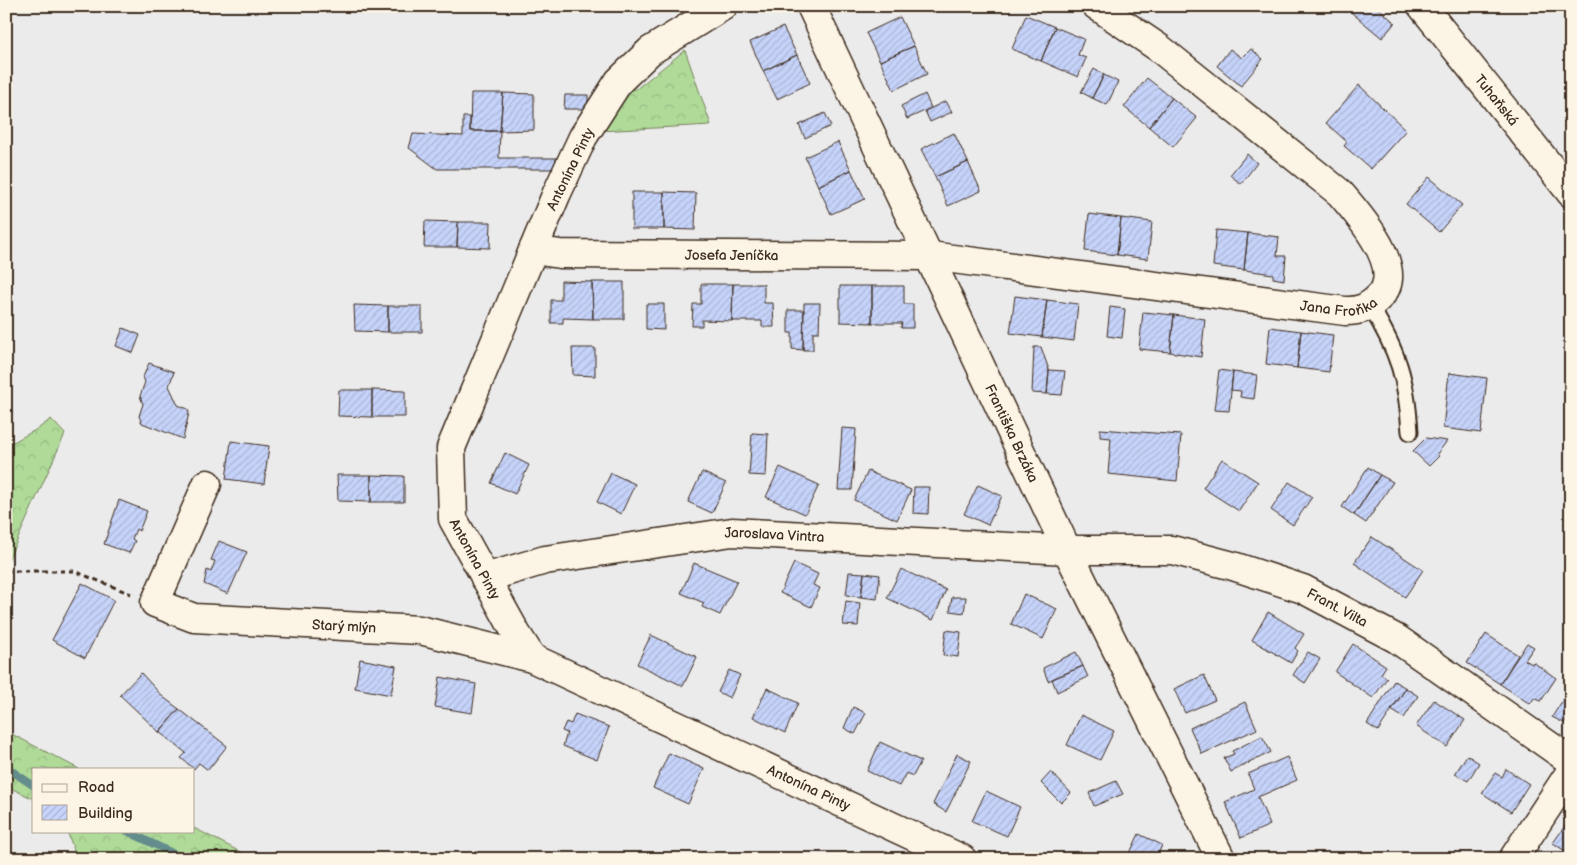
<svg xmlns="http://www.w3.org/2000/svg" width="1577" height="865" font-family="'Balsamiq Sans',sans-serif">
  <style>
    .forest { fill: url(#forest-crowns); stroke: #75825b }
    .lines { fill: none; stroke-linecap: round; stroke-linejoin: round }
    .stream { stroke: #638c8c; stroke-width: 8 }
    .building { fill: url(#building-hatch); stroke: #3b2a1e }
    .service-casing { stroke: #3b2a1e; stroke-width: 19 }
    .minor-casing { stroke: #3b2a1e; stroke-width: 31 }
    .tertiary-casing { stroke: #3b2a1e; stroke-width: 31 }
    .path { stroke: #3b2a1e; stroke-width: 3; stroke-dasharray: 5 4; stroke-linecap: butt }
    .service { stroke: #fcf5e5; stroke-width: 15 }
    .minor { stroke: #fcf5e5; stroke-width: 28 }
    .tertiary { stroke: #fcf5e5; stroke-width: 28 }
    .labels { text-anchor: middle; stroke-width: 4; stroke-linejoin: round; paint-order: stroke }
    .street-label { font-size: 14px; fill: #3b2a1e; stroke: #fcf5e5 }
  </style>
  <defs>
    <pattern id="forest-crowns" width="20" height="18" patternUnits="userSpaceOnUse" patternTransform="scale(1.25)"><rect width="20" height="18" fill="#afda98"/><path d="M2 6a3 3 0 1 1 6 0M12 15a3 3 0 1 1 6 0" fill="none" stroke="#97bb83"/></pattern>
    <pattern id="building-hatch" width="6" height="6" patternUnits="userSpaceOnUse" patternTransform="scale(1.25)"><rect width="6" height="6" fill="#c6d3fa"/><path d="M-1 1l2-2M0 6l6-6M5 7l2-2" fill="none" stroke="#abb5d6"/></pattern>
  </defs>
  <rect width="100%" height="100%" fill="#ecebeb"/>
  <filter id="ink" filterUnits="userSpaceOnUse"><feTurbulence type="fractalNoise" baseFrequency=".02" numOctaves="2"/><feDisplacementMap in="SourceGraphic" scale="10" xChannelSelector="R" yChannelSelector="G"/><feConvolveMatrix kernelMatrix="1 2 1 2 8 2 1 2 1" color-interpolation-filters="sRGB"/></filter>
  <g filter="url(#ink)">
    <!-- forest -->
    <path class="forest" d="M685,50L711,125L600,131L631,86L635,90Z
      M51,419L65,434L6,565V446L39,428Z
      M6,731L79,769H34V799L6,786Z
      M194,828L254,859H77L67,831H194Z"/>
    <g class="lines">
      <!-- stream -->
      <path class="stream" d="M6,767L34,786
        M127,831L184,859"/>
    </g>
    <!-- building -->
    <path class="building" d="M534,6H565V8L534,7Z
      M565,6H597V8H565Z
      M1348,6H1376L1395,23L1382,38L1346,8Z
      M1026,15L1055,27L1041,61L1012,49Z
      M900,17L914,46L880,61L866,33Z
      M783,27L797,55L763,71L750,42Z
      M1055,27L1084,39L1078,55L1086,58L1078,77L1041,61Z
      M914,46L927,74L894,90L880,61Z
      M1230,49L1242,58L1251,49L1263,59L1241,86L1217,66Z
      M797,55L810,83L777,99L763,71Z
      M1094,69L1104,75L1092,98L1081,92Z
      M1104,75L1118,82L1107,105L1092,98Z
      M1147,78L1172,98L1149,127L1124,107Z
      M1359,85L1406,130L1371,169L1344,146L1347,142L1326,123Z
      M471,93H503L500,131H470Z
      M503,93L534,94V130L500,131Z
      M925,94L931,108L907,119L901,106Z
      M565,95H588V109H564Z
      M1172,98L1197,118L1173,147L1149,127Z
      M946,101L952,112L930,122L925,111Z
      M825,113L831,126L805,138L799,125Z
      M463,117H470V131H500L499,158H556L564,154L556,169H437L409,148L413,134L463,136Z
      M954,133L968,162L935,177L921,149Z
      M838,142L851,170L818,186L805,157Z
      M1247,154L1257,163L1241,184L1230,175Z
      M968,162L981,191L948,206L935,177Z
      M851,170L865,199L831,214L818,186Z
      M1429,177L1462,205L1439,232L1406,204Z
      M632,192H664V229H632Z
      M664,192L696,193L695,230L664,229Z
      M1089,214L1121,218L1117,255L1085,251Z
      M1121,218L1152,222L1148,259L1117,255Z
      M425,221L458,222L457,247H424Z
      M458,222H491L490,248L457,247Z
      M1216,230L1248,233L1244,270L1213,266Z
      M1248,233L1279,237L1277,256H1286L1284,280L1273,278V274L1244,270Z
      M561,281L592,282L593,319L563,318V323H551V300H561Z
      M592,282H624V319H593Z
      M701,284H733L732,321L702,320V326H692L693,304H701Z
      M733,284H764V303H773L774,327H762V321H732Z
      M840,286H872V323L840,322Z
      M872,286H904V304H913V328H901L902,323H872Z
      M1015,296L1047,300L1042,337L1010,333Z
      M1047,300L1078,304L1074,341L1042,337Z
      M804,303H820L819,332H813V350H803Z
      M646,304H664V330L646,329Z
      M354,305L388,306V332L355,331Z
      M388,306H422V332H388Z
      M1110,307L1125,309L1122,338L1107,336Z
      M788,310H804L803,350L792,349V333H788Z
      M1143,312L1174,315L1170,352L1139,349Z
      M1174,315L1205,319L1201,357L1170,352Z
      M1270,327L1301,331L1297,368L1266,364Z
      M123,328L140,335L133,353L116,346Z
      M1301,331L1333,335L1329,372L1297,368Z
      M1034,347H1041L1049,370L1047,394L1032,393Z
      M572,348H595V376L573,375Z
      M149,363L174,372L169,386L178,405L188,409L189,413L183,439L142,423L139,416L143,404L140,396L145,382L143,377Z
      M1049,370L1065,371L1062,395L1047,394Z
      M1219,370L1233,372L1229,411L1214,410Z
      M1233,372L1257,375L1254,399L1240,397L1241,391L1231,390Z
      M1449,373L1487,378L1481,433L1443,428Z
      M339,390H372V417L338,416Z
      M372,390L405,391V417H372Z
      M842,428L856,429L852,490H838Z
      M1100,429L1181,435L1177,481L1108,474L1111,438L1100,437Z
      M752,433L768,434L766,476L749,475Z
      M1426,438L1447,441L1437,454L1439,456L1429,466L1413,451Z
      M231,441L269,446L264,484L226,479Z
      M505,453L529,465L515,494L491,483Z
      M1222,459L1258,482L1239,511L1203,488Z
      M780,467L819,485L805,514L766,497Z
      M1368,467L1380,475L1354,515L1342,507Z
      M868,471L911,490L897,520L854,500Z
      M702,472L726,483L712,513L688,502Z
      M611,473L635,484L621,514L597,502Z
      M337,475H371V502L338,501Z
      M371,475L404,476V502H371Z
      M1380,475L1393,482L1366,523L1354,515Z
      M1289,482L1312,497L1293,525L1271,510Z
      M978,485L1002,496L988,525L964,514Z
      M914,487H929L928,514L913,513Z
      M119,500L147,511L139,531L136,529L132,539L135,541L129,553L104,544Z
      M1372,537L1423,570L1405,597L1354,563Z
      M219,541L247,552L228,594L204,584L207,570L211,572L215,561L211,560Z
      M694,563L737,581L720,615L702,607L704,603L681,593Z
      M794,563L818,574L813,585L820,588L811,607L780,593Z
      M901,569L946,590L933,620L887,598Z
      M849,572L864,573L861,597L846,595Z
      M864,573L880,575L877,599L861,597Z
      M82,583L114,600L85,658L52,640Z
      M1024,594L1057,609L1043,639L1011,624Z
      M952,597H966L964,613L950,611Z
      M846,601L860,603L858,626L843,625Z
      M1268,612L1304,634L1295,648L1298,651L1291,663L1252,640Z
      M946,630L961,632L958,657L943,655Z
      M1486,634L1518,655L1500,684L1467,663Z
      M651,635L697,657L683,686L637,664Z
      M1527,643L1534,647L1525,660L1532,664L1533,662L1556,678L1541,701L1534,698L1530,704L1500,684Z
      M1353,644L1386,666L1381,674L1387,678L1373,698L1335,672Z
      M1076,652L1083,666L1048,681L1043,668Z
      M1308,652L1320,659L1305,683L1293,675Z
      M360,659L396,666L391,695L355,688Z
      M1083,666L1088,677L1057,692L1052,679Z
      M729,670L740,675L730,698L718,692Z
      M141,673L163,697L179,709L159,732L120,695Z
      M1204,675L1215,700L1185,713L1174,689Z
      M440,677L476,684L472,713L435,707Z
      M1394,681L1406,688L1378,731L1367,724Z
      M767,688L798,703L785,733L753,717Z
      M1406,688L1418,696L1404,718L1391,710Z
      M1568,692L1571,693V713L1564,723L1552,717Z
      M1434,700L1465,720L1447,747L1416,726Z
      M1245,702L1257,729L1202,754L1190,728Z
      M853,707L866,713L855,734L844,728Z
      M179,709L227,746L208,770L199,763L194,769L181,758L186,753L159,732Z
      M575,714L609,727L597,760L563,746L567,733L562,731L566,722L571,724Z
      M1081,715L1114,731L1100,760L1067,745Z
      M1262,736L1271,752L1231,772L1224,758L1234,754L1232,751Z
      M880,742L921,761L913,776L906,773L899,786L867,771Z
      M669,753L704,769L688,804L653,788Z
      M957,754L971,761L946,812L933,804Z
      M1467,755L1479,763L1468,781L1455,774Z
      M1287,757L1297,780L1258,797L1270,825L1241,838L1225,802L1254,789L1248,774Z
      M1506,769L1529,784L1511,812L1482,793L1495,773L1502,777Z
      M1051,772L1071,793L1061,803L1041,783Z
      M1116,781L1123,794L1094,806L1089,793Z
      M986,791L1020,807L1007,836L972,821Z
      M1571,817V855L1553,843Z
      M1139,834L1162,845L1156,859H1127Z"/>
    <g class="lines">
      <defs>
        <path id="service" d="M1370,306C1398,351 1407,380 1410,432"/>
        <g id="minor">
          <path id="s1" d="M723,6L650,51L619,81L583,137L556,195L451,448L453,519L516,633L532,658L962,859"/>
          <path id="s2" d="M811,6L1067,550L1221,859"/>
          <path id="s3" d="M533,250L560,254L930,256L1345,311C1360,311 1368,308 1379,297C1408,269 1358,214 1340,193L1159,48L1097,6"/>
          <path id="s4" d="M207,484L155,603L194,618L420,630L532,658"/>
          <path id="s5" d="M485,578L545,560L732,532L1067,550H1172L1233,566L1303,589L1397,639L1571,761"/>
          <path d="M1513,859L1571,771"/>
        </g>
        <g id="tertiary">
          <path id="s6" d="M1422,6L1571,193"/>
        </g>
      </defs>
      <!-- service casing -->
      <use href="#service" class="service-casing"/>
      <!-- minor casing -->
      <use href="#minor" class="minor-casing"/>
      <!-- tertiary casing -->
      <use href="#tertiary" class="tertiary-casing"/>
      <!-- path -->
      <path class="path" d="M6,571H74L131,594"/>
      <!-- service -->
      <use href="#service" class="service"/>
      <!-- minor -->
      <use href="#minor" class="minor"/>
      <!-- tertiary -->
      <use href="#tertiary" class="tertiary"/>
    </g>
  </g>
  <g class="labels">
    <!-- street labels -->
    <g class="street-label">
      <text dy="5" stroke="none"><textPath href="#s6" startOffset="120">Tuhaňská</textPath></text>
      <text transform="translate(570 169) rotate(-64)" y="5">Antonína Pinty</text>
      <text dy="5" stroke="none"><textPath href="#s3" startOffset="199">Josefa Jeníčka</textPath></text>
      <text dy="5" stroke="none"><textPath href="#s3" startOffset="810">Jana Froňka</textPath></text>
      <text dy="5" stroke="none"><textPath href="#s2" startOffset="472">Františka Brzáka</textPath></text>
      <text dy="5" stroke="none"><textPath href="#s5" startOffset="294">Jaroslava Vintra</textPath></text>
      <text dy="5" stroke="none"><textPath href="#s1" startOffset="650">Antonína Pinty</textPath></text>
      <text dy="5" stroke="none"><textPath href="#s5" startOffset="868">Frant. Vilta</textPath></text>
      <text dy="5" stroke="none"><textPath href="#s4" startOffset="322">Starý mlýn</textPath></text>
      <text dy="5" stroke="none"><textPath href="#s1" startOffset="1070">Antonína Pinty</textPath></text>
    </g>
  </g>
  <!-- margin -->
  <rect width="1577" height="865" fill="none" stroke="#fcf5e5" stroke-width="25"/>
  <rect x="12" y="12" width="1552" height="840" fill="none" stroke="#3b2a1e" stroke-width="2" filter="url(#ink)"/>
  <!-- legend -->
  <rect x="32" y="768" width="162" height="65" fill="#fcf5e5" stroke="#afa495"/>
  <rect x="42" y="784" width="25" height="8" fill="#fcf5e5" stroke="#afa495"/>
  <text x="78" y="792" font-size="15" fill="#3b2a1e">Road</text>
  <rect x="42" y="805" width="25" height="15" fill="url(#building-hatch)" stroke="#afa495"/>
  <text x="78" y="818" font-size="15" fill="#3b2a1e">Building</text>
</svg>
